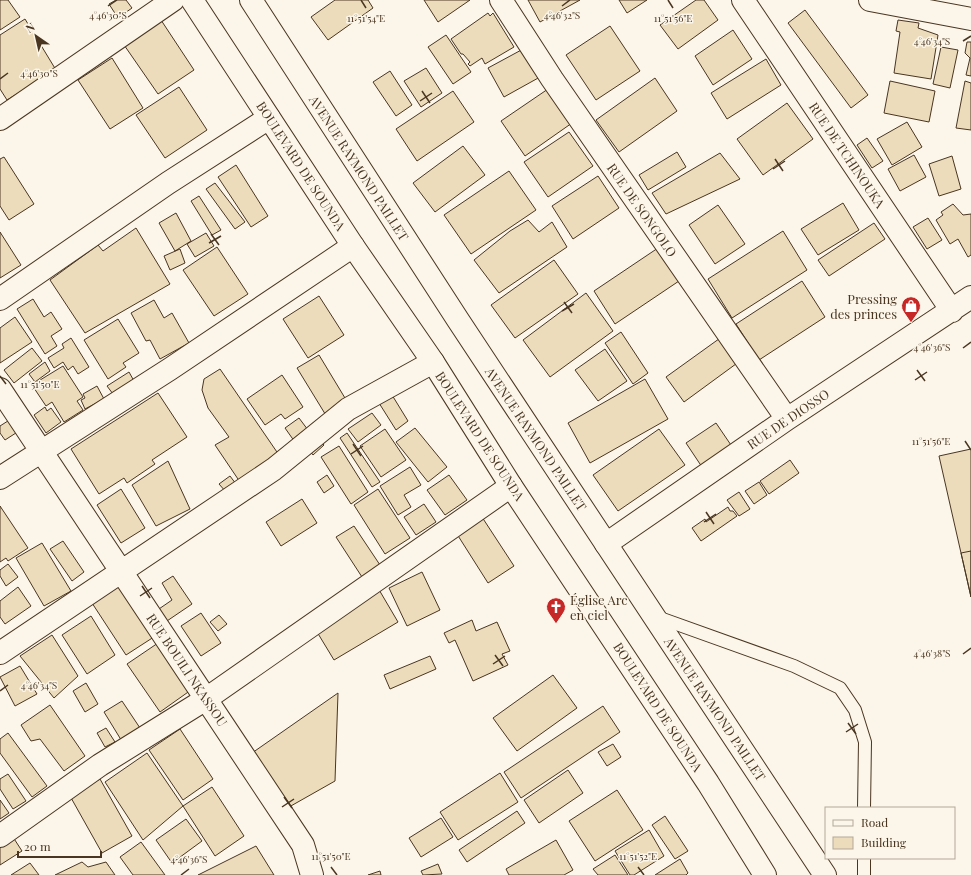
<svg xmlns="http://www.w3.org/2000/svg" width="971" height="875" font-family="'Playfair Display',serif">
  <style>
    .building { fill: #ecdcbc; stroke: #4a3520 }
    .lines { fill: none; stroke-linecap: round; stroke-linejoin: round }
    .service-casing { stroke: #4a3520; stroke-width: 14 }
    .minor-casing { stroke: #4a3520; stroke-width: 24 }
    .secondary-casing { stroke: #4a3520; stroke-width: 24 }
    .service { stroke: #fbf6e9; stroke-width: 12 }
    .minor { stroke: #fbf6e9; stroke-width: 22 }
    .secondary { stroke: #fbf6e9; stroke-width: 22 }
    .ticks { fill: none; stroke: #4a3520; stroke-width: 1.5 }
    .labels { text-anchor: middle; stroke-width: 3; stroke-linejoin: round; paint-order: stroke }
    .street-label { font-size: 13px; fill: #4a3520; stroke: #fbf6e9 }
    .poi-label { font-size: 13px; fill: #4a3520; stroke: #fbf6e9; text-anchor: end }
    .ticks-label { font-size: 10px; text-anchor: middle; fill: #4a3520; stroke: #fbf6e9; stroke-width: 3; stroke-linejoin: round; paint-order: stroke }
  </style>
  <rect width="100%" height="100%" fill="#fbf6e9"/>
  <!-- building -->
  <path class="building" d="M0,0H8L20,17L0,30Z
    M116,0H126L132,8L118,18L109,4Z
    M335,0H368L373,8L328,40L311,17Z
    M424,0H470L438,22Z
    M528,0H580L540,22Z
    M619,0H647L627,13Z
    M696,0H704L718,20L678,49L660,25Z
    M805,10L868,95L851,108L788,23Z
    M488,13L490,16L493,13L514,47L485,64L482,58L470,66L468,64L470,62L463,54H461L451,39Z
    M159,17L194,70L158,94L122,42Z
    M25,19L56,70L7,100L0,89V35Z
    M898,20L919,23L918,28L938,35L931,79L894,73L900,32L896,31Z
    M610,26L640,71L596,100L566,55Z
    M733,30L752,59L713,85L695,56Z
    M446,35L471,72L453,84L428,47Z
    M967,42H971V76L966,75L970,58L965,53Z
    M941,47L958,50L950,88L933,84Z
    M525,48L540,77L504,97L488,68Z
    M112,58L143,108L110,129L78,80Z
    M766,59L781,85L727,119L711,93Z
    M426,68L442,93L421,107L404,81Z
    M390,71L412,105L396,116L373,82Z
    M655,78L677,111L619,152L596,120Z
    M890,81L935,91L929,122L884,113Z
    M965,81L971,83V130L956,128Z
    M179,87L207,130L165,158L136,115Z
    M548,89L572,123L525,156L501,121Z
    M453,91L474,122L417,161L396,129Z
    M787,103L813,139L763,175L737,139Z
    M907,122L922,147L892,165L877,139Z
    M569,132L593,166L548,197L524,162Z
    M867,138L883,161L872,168L857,145Z
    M463,146L485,175L435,212L413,183Z
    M677,152L686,167L648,190L639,175Z
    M720,153L740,179L666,214L652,193Z
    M914,155L926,177L900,191L888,169Z
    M952,156L961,189L939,196L929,164Z
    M4,157L34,204L9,220L0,206V159Z
    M236,165L268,216L251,227L218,177Z
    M509,171L536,210L471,254L444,215Z
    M598,176L619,208L573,239L552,206Z
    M215,183L245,222L235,229L206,189Z
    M199,196L221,230L212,235L191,201Z
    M843,203L859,230L818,255L801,229Z
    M953,204L963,215L971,214V255L968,257L958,239L950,244L936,220L943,215L941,212Z
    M718,205L745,244L715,264L689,225Z
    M176,213L191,241L175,251L159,223Z
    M928,218L942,240L927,249L913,227Z
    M528,220L539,232L552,222L567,247L499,293L474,260L510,231Z
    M874,223L885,239L829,276L818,260Z
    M136,228L170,284L85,333L50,280L98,245L103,251Z
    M783,231L807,270L732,318L708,279Z
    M0,232L21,265L0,278Z
    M206,233L214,246L195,257L187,244Z
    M217,247L248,294L214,316L183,270Z
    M658,248L679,281L615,324L594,291Z
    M180,249L185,263L170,270L164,256Z
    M554,260L578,294L515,338L491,305Z
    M802,281L825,317L759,360L736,324Z
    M586,293L613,331L550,377L523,340Z
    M319,296L344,335L308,358L283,319Z
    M33,299L44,317L51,312L62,329L51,336L57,346L45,354L17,309Z
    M154,300L164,318L172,313L189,343L160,359L150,340L146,341L131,313Z
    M15,317L32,342L0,363V328Z
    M118,319L139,353L123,363L126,367L108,379L84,340Z
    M621,332L648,373L633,384L605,343Z
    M723,336L740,361L684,402L666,377Z
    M71,338L89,367L78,374L73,366L68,370L63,362L54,368L48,358L64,348L62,344Z
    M32,348L42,361L14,383L4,370Z
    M605,349L627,381L598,401L575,370Z
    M319,355L348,403L327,417L297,368Z
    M45,362L50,371L35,382L29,374Z
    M63,366L83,397L77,401L83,410L64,422L52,402L46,406L32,385Z
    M220,369L279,455L240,482L215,445L229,437L208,408L202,390L204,379Z
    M129,372L134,381L113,394L107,386Z
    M282,375L303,407L285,419L281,414L265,425L247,399Z
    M645,379L668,419L590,463L568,423Z
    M97,386L104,399L85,409L81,400L85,398L83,394Z
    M158,393L187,437L152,460L155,464L127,483L124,478L99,494L71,449Z
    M392,395L408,421L396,430L379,403Z
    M45,407L47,411L51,408L61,422L46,433L34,415Z
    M372,413L381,425L358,442L348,429Z
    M299,418L311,434L297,445L285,428Z
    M11,419L19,431L5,440L0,433V426Z
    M716,423L733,448L704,470L686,443Z
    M415,428L447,467L428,482L396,442Z
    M385,429L406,460L381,477L360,446Z
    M659,429L685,465L618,511L593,475Z
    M347,433L380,482L372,487L340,438Z
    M317,437L324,445L313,455L306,446Z
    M339,446L368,492L351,504L321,457Z
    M971,449V597L939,456Z
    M790,460L799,473L769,494L760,481Z
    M168,461L190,509L156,526L132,485Z
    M410,467L421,485L404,495L411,507L398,515L380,486Z
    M327,475L334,486L324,493L317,482Z
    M449,475L467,500L445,515L427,490Z
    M230,476L236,484L226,492L219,484Z
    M759,482L767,495L754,504L745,491Z
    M121,489L145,528L121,543L97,505Z
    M378,489L410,538L385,554L354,505Z
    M739,492L750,509L739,516L727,500Z
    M302,499L317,523L281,546L266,522Z
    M424,504L436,522L416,535L404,517Z
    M0,506L28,548L8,561L6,558L0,562Z
    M728,507L730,511H733L737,516L701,541L692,528L705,519L706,522Z
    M480,514L514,566L488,583L455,531Z
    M354,526L380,565L362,577L336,537Z
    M63,541L84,572L72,581L50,549Z
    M42,543L71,591L44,606L16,558Z
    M971,551V597L961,553Z
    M8,564L18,577L6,586L0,576V570Z
    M422,572L440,610L407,626L389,588Z
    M173,576L192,604L164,623L156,611L172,600L162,583Z
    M127,581L160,633L126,655L92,603Z
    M18,587L31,606L5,624L0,617V601Z
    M378,588L398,622L334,660L314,627Z
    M201,613L221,643L201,656L181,626Z
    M219,615L227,624L218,631L210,622Z
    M91,616L115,655L87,674L62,635Z
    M472,620L476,631L497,622L510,651L502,654L508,665L473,681L455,640L449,643L444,633Z
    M52,635L78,676L54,698L20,656Z
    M158,643L191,690L160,712L127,664Z
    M430,656L436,669L390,689L384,675Z
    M20,666L37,694L15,706L0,677Z
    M553,675L577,708L517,751L493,718Z
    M86,683L98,704L85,712L73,691Z
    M338,693L335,781L282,811L252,753Z
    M122,701L142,731L123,743L104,712Z
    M50,705L85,756L64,771L40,739L31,741L21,725Z
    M603,706L620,732L521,798L504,772Z
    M106,728L115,742L105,747L97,733Z
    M180,729L213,779L183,800L149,750Z
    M8,733L47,786L32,797L0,753V739Z
    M613,744L621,757L607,766L598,752Z
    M147,753L183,806L143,840L105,782Z
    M568,770L583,793L539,823L524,800Z
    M500,773L518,802L458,840L440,812Z
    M8,774L26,801L13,809L0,789V779Z
    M100,779L132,836L102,853L70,796Z
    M212,787L244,836L215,856L183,806Z
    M617,790L643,830L595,861L569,821Z
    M0,800L9,813L0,819Z
    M517,811L525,823L467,862L459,850Z
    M665,816L688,851L675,859L652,825Z
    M441,818L453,837L421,857L409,838Z
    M186,819L202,841L172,863L156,840Z
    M649,830L664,856L634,875H630L615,851Z
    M11,834L22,851L0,865V841Z
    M556,840L573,870L564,875H509L506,869Z
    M141,842L165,875H133L120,857Z
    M256,846L274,875H198Z
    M615,855L628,875H598L593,869Z
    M680,859L688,873L686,875H655Z
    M82,862L88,867L106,862L115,875H55Z
    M30,863L39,875H11Z
    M438,864L442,874L423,875L421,871Z
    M380,871L381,875H368Z"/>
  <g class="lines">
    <defs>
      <path id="service" d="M657,617L794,666L840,688L855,710L865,742L864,808
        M864,875V858"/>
      <path id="minor" d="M501,0L552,79L787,419
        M743,0L952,311
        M870,0L971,19
        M0,119L173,0
        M0,299L168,183L269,118
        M0,389L303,845L312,875
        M0,478L170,369L353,246
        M606,544L787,419L971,297
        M0,653L274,469L348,409L433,362
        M0,836L100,765L206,699L511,486"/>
      <path id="secondary" d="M192,0L353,246L433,362L511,486L708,783L765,875
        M251,0L458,320L825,875"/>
    </defs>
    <!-- service casing -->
    <use href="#service" class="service-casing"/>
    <!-- minor casing -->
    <use href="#minor" class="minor-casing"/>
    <!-- secondary casing -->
    <use href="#secondary" class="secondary-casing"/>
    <!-- service -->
    <use href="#service" class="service"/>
    <!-- minor -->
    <use href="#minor" class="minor"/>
    <!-- secondary -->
    <use href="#secondary" class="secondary"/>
  </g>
  <!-- ticks -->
  <path class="ticks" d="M361,0L366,8M668,0L673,8M108,6L117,0M562,6L570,0M963,41L971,36M0,79L8,73M422,91L430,103M420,101L432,93M775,159L783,171M773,169L785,161M211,234L219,245M209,243L221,236M564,302L572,313M562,311L574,304M963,348L971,342M917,370L925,381M0,376L6,384M915,380L927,372M965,441L971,450M353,444L361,456M351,454L363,446M706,512L714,524M704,522L716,514M142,586L150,598M140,596L152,588M963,654L971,648M495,655L503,666M493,664L505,656M0,691L8,685M848,723L856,734M846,732L858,724M284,797L292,808M282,807L294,799M331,867L337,875M638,867L644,875M181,875L189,869"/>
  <!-- icons -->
  <defs>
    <symbol id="shop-pin" viewBox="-11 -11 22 30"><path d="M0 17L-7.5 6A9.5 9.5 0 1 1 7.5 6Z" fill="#c62828" stroke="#fbf6e9"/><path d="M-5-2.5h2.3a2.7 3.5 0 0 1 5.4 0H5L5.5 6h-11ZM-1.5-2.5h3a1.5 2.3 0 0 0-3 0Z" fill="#fff"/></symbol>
    <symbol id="church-pin" viewBox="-11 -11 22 30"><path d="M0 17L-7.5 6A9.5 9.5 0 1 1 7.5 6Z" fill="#c62828" stroke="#fbf6e9"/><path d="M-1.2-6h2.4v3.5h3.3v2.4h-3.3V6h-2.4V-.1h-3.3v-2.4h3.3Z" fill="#fff"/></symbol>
  </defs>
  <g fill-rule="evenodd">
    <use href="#shop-pin" x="900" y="295" width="22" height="30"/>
    <use href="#church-pin" x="545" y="596" width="22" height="30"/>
  </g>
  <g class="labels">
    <!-- street labels -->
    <g class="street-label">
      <text transform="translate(847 155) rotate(56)" y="5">RUE DE TCHINOUKA</text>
      <text transform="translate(301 166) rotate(57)" y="5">BOULEVARD DE SOUNDA</text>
      <text transform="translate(359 168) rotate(57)" y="5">AVENUE RAYMOND PAILLET</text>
      <text transform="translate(642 210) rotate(55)" y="5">RUE DE SONGOLO</text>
      <text transform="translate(788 419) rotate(-34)" y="5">RUE DE DIOSSO</text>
      <text transform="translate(480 436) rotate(57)" y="5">BOULEVARD DE SOUNDA</text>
      <text transform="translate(536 439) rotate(56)" y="5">AVENUE RAYMOND PAILLET</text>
      <text transform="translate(187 670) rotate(56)" y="5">RUE BOUILI NKASSOU</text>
      <text transform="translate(658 707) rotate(57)" y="5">BOULEVARD DE SOUNDA</text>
      <text transform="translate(715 709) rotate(56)" y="5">AVENUE RAYMOND PAILLET</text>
    </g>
    <!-- poi labels -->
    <g class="poi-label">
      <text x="897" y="304">Pressing<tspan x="897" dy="15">des princes</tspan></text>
      <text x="570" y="605" text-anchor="start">Église Arc<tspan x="570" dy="15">en ciel</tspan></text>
    </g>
  </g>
  <g class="ticks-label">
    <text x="108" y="19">4°46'30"S</text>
    <text x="562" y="19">4°46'32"S</text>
    <text x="366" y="22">11°51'54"E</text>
    <text x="673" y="22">11°51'56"E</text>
    <text x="932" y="45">4°46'34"S</text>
    <text x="39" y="77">4°46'30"S</text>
    <text x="932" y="351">4°46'36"S</text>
    <text x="40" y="388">11°51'50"E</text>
    <text x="931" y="445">11°51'56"E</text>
    <text x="932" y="657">4°46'38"S</text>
    <text x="39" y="689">4°46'34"S</text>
    <text x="331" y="860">11°51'50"E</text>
    <text x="638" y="860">11°51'52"E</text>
    <text x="189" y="863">4°46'36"S</text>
  </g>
  <!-- legend -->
  <rect x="825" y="807" width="130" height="52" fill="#fbf6e9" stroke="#b4a999"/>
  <rect x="833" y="820" width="20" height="6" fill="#fbf6e9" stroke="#b4a999"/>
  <text x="861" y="827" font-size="12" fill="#4a3520">Road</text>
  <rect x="833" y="837" width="20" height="12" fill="#ecdcbc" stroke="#b4a999"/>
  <text x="861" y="847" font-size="12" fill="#4a3520">Building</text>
  <!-- north arrow -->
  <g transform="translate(36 36) rotate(326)" stroke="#fbf6e9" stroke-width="3" paint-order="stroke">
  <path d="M0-3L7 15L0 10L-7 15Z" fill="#4a3520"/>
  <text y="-6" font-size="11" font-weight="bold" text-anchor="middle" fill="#4a3520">N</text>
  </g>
  <!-- scale -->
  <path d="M18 851v6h83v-6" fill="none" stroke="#4a3520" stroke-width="2"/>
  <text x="24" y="851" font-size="12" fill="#4a3520" stroke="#fbf6e9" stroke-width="3" paint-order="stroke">20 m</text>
</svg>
